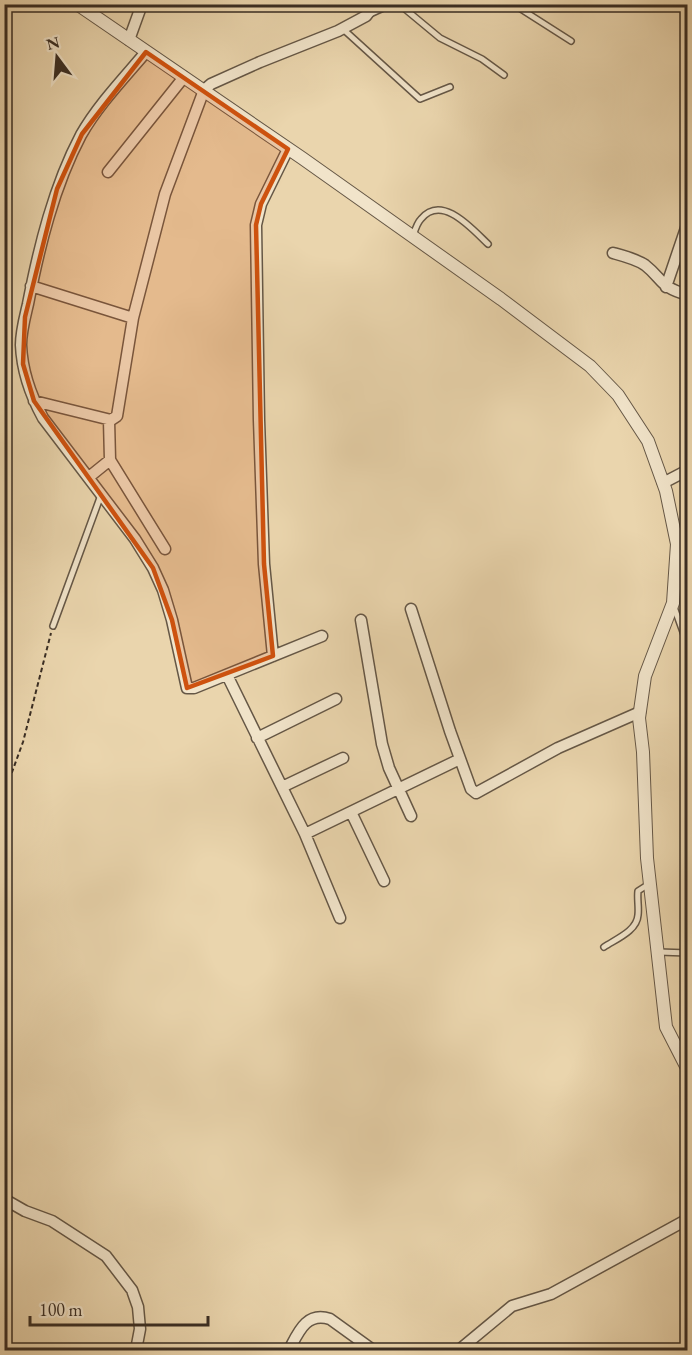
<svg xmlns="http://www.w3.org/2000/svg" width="692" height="1355" font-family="'EB Garamond',serif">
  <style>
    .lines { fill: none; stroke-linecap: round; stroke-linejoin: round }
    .service-casing { stroke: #655746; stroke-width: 8 }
    .minor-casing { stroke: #655746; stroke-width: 13 }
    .tertiary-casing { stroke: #655746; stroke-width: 14 }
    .path { stroke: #392d23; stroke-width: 2; stroke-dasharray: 4.5 3; stroke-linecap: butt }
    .service { stroke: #f1e4ca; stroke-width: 5 }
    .minor { stroke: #f1e4ca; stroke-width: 10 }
    .tertiary { stroke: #f1e4ca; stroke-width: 12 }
    .marked { fill: #ce520f; fill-opacity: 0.2; stroke: #ce520f; stroke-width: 4.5; stroke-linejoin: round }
  </style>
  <rect width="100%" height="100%" fill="#ead5ad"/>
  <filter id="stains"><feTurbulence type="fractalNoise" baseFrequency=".00333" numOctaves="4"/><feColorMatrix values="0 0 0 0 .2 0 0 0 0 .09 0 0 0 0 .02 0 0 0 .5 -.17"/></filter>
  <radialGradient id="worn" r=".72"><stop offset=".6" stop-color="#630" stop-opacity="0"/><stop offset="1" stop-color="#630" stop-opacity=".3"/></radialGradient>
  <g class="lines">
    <defs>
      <path id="service" d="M7,4L12,8L16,4
        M399,4L440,38L482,59L504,75
        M513,4L571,41
        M370,14L392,4
        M343,29L420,99L450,87
        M413,236C415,230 417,223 421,219C442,193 473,230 488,244
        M674,607L688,646
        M53,626L101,495
        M604,947C616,939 637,931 638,915C639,907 637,899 638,891L649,884
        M659,952L688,953"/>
      <path id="minor" d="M129,40L142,4
        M146,52C124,78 98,105 81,135C54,186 39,247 28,304C25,317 21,331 21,345C22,370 31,396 43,418L135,539L153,568L163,590L172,620L187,688H194L322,636
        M108,172L184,77
        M613,253C624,256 636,259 645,265C664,280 659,287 688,295
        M31,286L133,318
        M666,287L688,222
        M34,401L111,420L117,416L133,318L165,194L204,90L211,84L260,62L338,31L366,16L375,4
        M109,420L110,460L165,549
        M89,477L110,460
        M663,483L688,470
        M411,609L450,731L471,789L476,793L558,748L640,712
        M361,620L382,744L389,768L411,816
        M273,656L264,564L259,420L256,225L261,204L288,149
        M227,675L305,834L340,918
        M257,738L336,699
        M282,787L343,758
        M351,812L384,881
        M305,834L460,759
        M4,1199L25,1211L52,1221L106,1256L132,1290L138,1307L140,1329L136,1350
        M289,1350C298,1333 306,1311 330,1319L373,1350
        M459,1350L512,1306L551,1294L688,1219"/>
      <path id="tertiary" d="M77,4L302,158L501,299L590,366L618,395L648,441L666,491L677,544L673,603L645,676L639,718L643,752L647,858L666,1027L688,1070"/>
    </defs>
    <!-- service casing -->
    <use href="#service" class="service-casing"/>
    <!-- minor casing -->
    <use href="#minor" class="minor-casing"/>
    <!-- tertiary casing -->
    <use href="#tertiary" class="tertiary-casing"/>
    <!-- path -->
    <path class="path" d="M4,794L23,742L51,633"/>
    <!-- service -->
    <use href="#service" class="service"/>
    <!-- minor -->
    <use href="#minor" class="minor"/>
    <!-- tertiary -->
    <use href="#tertiary" class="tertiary"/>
  </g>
  <!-- marked area -->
  <path class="marked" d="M146,52L288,149L261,204L256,225L264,564L273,656L187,688L172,620L153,568L34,401L23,364L25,317L57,189L82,134Z"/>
  <!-- margin -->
  <rect width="692" height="1355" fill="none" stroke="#ead5ad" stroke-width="24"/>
  <rect x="6" y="6" width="680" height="1343" fill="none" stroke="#392d23" stroke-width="3"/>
  <rect x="12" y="12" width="668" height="1331" fill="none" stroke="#392d23" stroke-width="1.5"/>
  <!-- north arrow -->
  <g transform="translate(57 57) rotate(344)" stroke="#f1e4ca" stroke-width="4.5" paint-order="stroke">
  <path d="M0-4.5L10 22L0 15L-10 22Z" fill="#392d23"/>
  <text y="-9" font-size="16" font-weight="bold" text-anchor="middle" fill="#392d23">N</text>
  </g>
  <!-- scale -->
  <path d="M30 1316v9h178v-9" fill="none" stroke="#392d23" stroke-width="3"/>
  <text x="39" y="1316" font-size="18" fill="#392d23" stroke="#f1e4ca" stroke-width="4.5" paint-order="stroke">100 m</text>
  <rect width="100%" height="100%" filter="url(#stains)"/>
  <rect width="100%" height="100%" fill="url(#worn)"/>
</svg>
